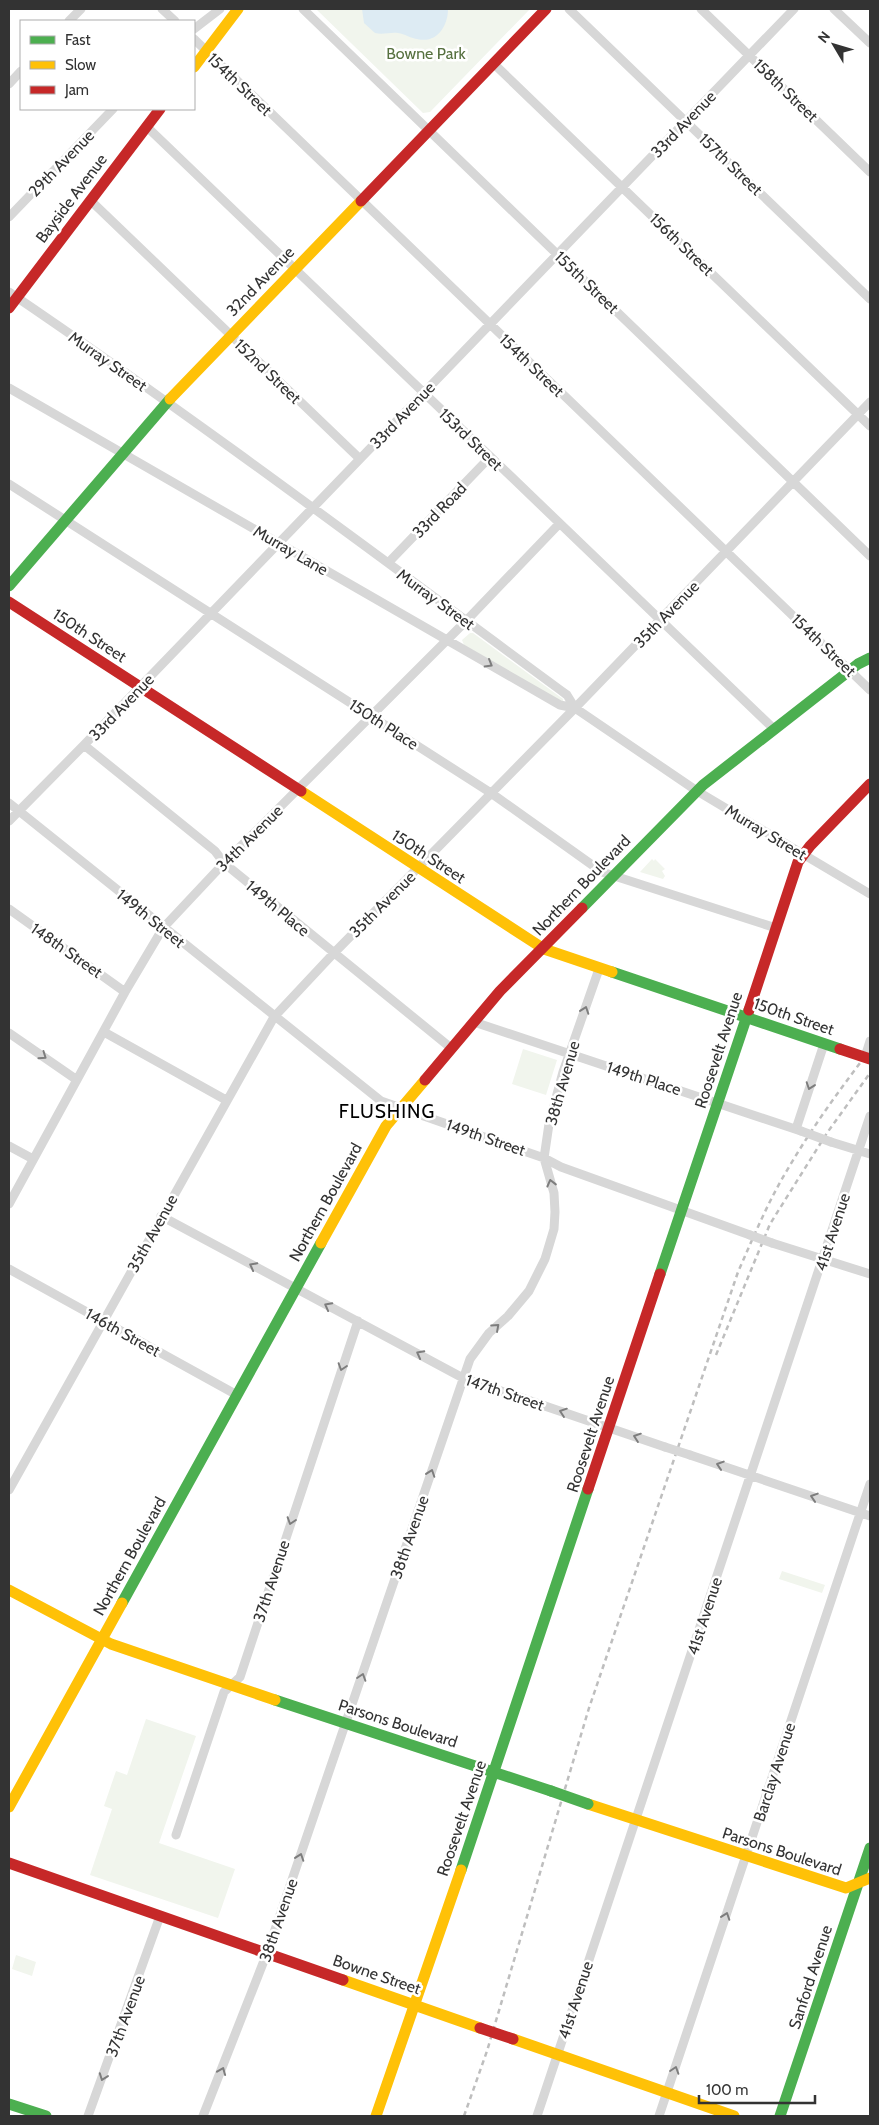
<svg xmlns="http://www.w3.org/2000/svg" width="879" height="2125" font-family="Cabin,sans-serif">
  <style>
    .green { fill: #f1f5ed }
    .water { fill: #ddebf3 }
    .lines { fill: none; stroke-linecap: round; stroke-linejoin: round }
    .street { stroke: #d7d7d7; stroke-width: 9 }
    .fast { stroke: #4caf50; stroke-width: 11 }
    .slow { stroke: #ffc107; stroke-width: 11 }
    .jam { stroke: #c62828; stroke-width: 11 }
    .rail { stroke: #bebebe; stroke-width: 2.5; stroke-dasharray: 5 4; stroke-linecap: butt }
    .street-bridge { stroke: #d7d7d7; stroke-width: 9 }
    .fast-bridge { stroke: #4caf50; stroke-width: 11 }
    .jam-bridge { stroke: #c62828; stroke-width: 11 }
    .oneway { stroke: #7d7d7d }
    .labels { text-anchor: middle; stroke-width: 5; stroke-linejoin: round; paint-order: stroke }
    .park-label { font-size: 16px; fill: #56703f; stroke: #fff }
    .street-label { font-size: 16px; fill: #333; stroke: #fff }
    .quarter-label { font-size: 19px; letter-spacing: 1px; fill: #000; stroke: #fff }
  </style>
  <rect width="100%" height="100%" fill="#fff"/>
  <!-- green -->
  <path class="green" d="M316,9H530L430,112L423,113Z
    M470,633H473L563,699V701L562,703L464,645L462,640Z
    M652,859L654,861L655,859L665,869L662,871L665,876L663,879L640,872Z
    M523,1049L557,1060L546,1095L512,1084Z
    M782,1571L825,1585L822,1593L779,1579Z
    M146,1719L196,1736L159,1843L235,1869L218,1918L90,1875L112,1809L104,1806L116,1771L127,1775Z
    M16,1955L36,1962L32,1976L12,1969Z"/>
  <!-- water -->
  <path class="water" d="M362,9H448C448,26 437,44 417,39C410,38 405,34 398,33C390,32 383,35 375,33L364,23Z"/>
  <g class="lines">
    <!-- street -->
    <path class="street" d="M162,9L175,21
      M303,9L870,556
      M569,9L870,299
      M701,9L870,172
      M834,9L870,43
      M69,21L81,9
      M194,29L220,9
      M194,39L870,690
      M493,63L870,426
      M9,84L21,71
      M146,126L775,730
      M90,200L360,459
      M9,217L113,109
      M9,292C199,421 382,559 567,695L575,708L697,791L870,894
      M9,388L560,705L575,708
      M9,484L491,793L602,872L776,928
      M388,563L490,457
      M84,745L215,851L224,863L451,1048
      M9,803L381,1101L544,1158L561,1167L750,1235
      M9,821L84,745L794,9
      M9,909L125,992
      M474,1022L801,1131
      M104,1032L226,1100
      M9,1033L77,1080
      M796,1129L824,1044
      M831,1142L870,1154
      M9,1146L33,1159
      M9,1204L125,992L163,928L224,863L466,621L559,524
      M161,1216L463,1378L665,1447
      M772,1243L870,1274
      M9,1269L237,1395
      M690,1455L870,1516
      M9,1490L274,1017L333,954L575,708L870,402
      M176,1835L224,1692L240,1677L358,1321
      M88,2116L160,1916
      M203,2116L267,1953L470,1359L489,1333L508,1316L529,1291L545,1259L554,1229L555,1212L554,1193L544,1158L549,1124L563,1072L599,969
      M537,2116L870,1116
      M659,2116L870,1484"/>
    <!-- fast -->
    <path class="fast" d="M9,586L170,399
      M582,908L703,785L858,664L870,658
      M612,972L840,1049
      M660,1274L749,1010
      M122,1603L321,1243
      M275,1700L551,1791
      M461,1870L588,1489
      M9,2104L46,2116
      M780,2116L870,1848"/>
    <!-- slow -->
    <path class="slow" d="M194,67L238,9
      M170,399L361,201
      M301,791L544,949L612,972
      M321,1243L386,1126L425,1080
      M9,1590L111,1644L275,1700
      M588,1804L846,1888L870,1878
      M9,1807L122,1603
      M343,1980L480,2028
      M513,2039L734,2116
      M376,2116L461,1870"/>
    <!-- jam -->
    <path class="jam" d="M361,201L546,9
      M9,308L160,109
      M9,602L301,791
      M749,1010L798,862L810,846L870,784
      M425,1080L500,991L582,908
      M588,1489L660,1274
      M9,1863L343,1980"/>
    <!-- rail -->
    <path class="rail" d="M716,1355L770,1224L827,1133L870,1073
      M464,2116L487,2051L589,1708L738,1272C753,1238 767,1204 786,1172C811,1129 840,1089 870,1050"/>
    <!-- street-bridge -->
    <path class="street-bridge" d="M865,1057L870,1041
      M801,1131L831,1142
      M750,1235L772,1243
      M665,1447L690,1455"/>
    <!-- fast-bridge -->
    <path class="fast-bridge" d="M551,1791L588,1804"/>
    <!-- jam-bridge -->
    <path class="jam-bridge" d="M840,1049L870,1059
      M480,2028L513,2039"/>
  </g>
  <!-- one-way arrows -->
  <defs><path id="oneway-chevron" d="M-2-3.5L2.5 0L-2 3.5" fill="none" stroke-width="1.6" stroke-linecap="round" stroke-linejoin="round" transform="scale(1.25)"/></defs>
  <g class="oneway">
    <use href="#oneway-chevron" transform="translate(489 664) rotate(30)"/>
    <use href="#oneway-chevron" transform="translate(585 1010) rotate(-71)"/>
    <use href="#oneway-chevron" transform="translate(43 1056) rotate(35)"/>
    <use href="#oneway-chevron" transform="translate(810 1086) rotate(109)"/>
    <use href="#oneway-chevron" transform="translate(551 1183) rotate(-104)"/>
    <use href="#oneway-chevron" transform="translate(253 1266) rotate(-152)"/>
    <use href="#oneway-chevron" transform="translate(328 1306) rotate(-152)"/>
    <use href="#oneway-chevron" transform="translate(496 1327) rotate(-42)"/>
    <use href="#oneway-chevron" transform="translate(420 1354) rotate(-152)"/>
    <use href="#oneway-chevron" transform="translate(342 1367) rotate(108)"/>
    <use href="#oneway-chevron" transform="translate(563 1412) rotate(-161)"/>
    <use href="#oneway-chevron" transform="translate(637 1437) rotate(-161)"/>
    <use href="#oneway-chevron" transform="translate(720 1465) rotate(-162)"/>
    <use href="#oneway-chevron" transform="translate(431 1473) rotate(-71)"/>
    <use href="#oneway-chevron" transform="translate(814 1497) rotate(-162)"/>
    <use href="#oneway-chevron" transform="translate(291 1521) rotate(108)"/>
    <use href="#oneway-chevron" transform="translate(362 1677) rotate(-72)"/>
    <use href="#oneway-chevron" transform="translate(300 1857) rotate(-71)"/>
    <use href="#oneway-chevron" transform="translate(726 1916) rotate(-71)"/>
    <use href="#oneway-chevron" transform="translate(675 2070) rotate(-72)"/>
    <use href="#oneway-chevron" transform="translate(222 2071) rotate(-68)"/>
    <use href="#oneway-chevron" transform="translate(103 2077) rotate(110)"/>
  </g>
  <g class="labels">
    <!-- park labels -->
    <g class="park-label">
      <text x="426" y="59">Bowne Park</text>
    </g>
    <!-- street labels -->
    <g class="street-label">
      <text transform="translate(240 84) rotate(44)" y="6">154th Street</text>
      <text transform="translate(786 90) rotate(44)" y="6">158th Street</text>
      <text transform="translate(683 124) rotate(-46)" y="6">33rd Avenue</text>
      <text transform="translate(61 163) rotate(-46)" y="6">29th Avenue</text>
      <text transform="translate(731 164) rotate(44)" y="6">157th Street</text>
      <text transform="translate(71 198) rotate(-53)" y="6">Bayside Avenue</text>
      <text transform="translate(682 244) rotate(44)" y="6">156th Street</text>
      <text transform="translate(260 281) rotate(-46)" y="6">32nd Avenue</text>
      <text transform="translate(587 282) rotate(44)" y="6">155th Street</text>
      <text transform="translate(108 361) rotate(35)" y="6">Murray Street</text>
      <text transform="translate(532 365) rotate(44)" y="6">154th Street</text>
      <text transform="translate(268 371) rotate(44)" y="6">152nd Street</text>
      <text transform="translate(402 415) rotate(-46)" y="6">33rd Avenue</text>
      <text transform="translate(471 439) rotate(44)" y="6">153rd Street</text>
      <text transform="translate(439 510) rotate(-46)" y="6">33rd Road</text>
      <text transform="translate(291 550) rotate(30)" y="6">Murray Lane</text>
      <text transform="translate(436 599) rotate(36)" y="6">Murray Street</text>
      <text transform="translate(666 614) rotate(-46)" y="6">35th Avenue</text>
      <text transform="translate(90 635) rotate(33)" y="6">150th Street</text>
      <text transform="translate(824 645) rotate(44)" y="6">154th Street</text>
      <text transform="translate(121 707) rotate(-46)" y="6">33rd Avenue</text>
      <text transform="translate(384 724) rotate(33)" y="6">150th Place</text>
      <text transform="translate(766 832) rotate(31)" y="6">Murray Street</text>
      <text transform="translate(249 838) rotate(-45)" y="6">34th Avenue</text>
      <text transform="translate(429 856) rotate(33)" y="6">150th Street</text>
      <text transform="translate(581 885) rotate(-46)" y="6">Northern Boulevard</text>
      <text transform="translate(382 904) rotate(-45)" y="6">35th Avenue</text>
      <text transform="translate(278 908) rotate(40)" y="6">149th Place</text>
      <text transform="translate(151 918) rotate(39)" y="6">149th Street</text>
      <text transform="translate(67 950) rotate(35)" y="6">148th Street</text>
      <text transform="translate(794 1016) rotate(19)" y="6">150th Street</text>
      <text transform="translate(718 1050) rotate(-72)" y="6">Roosevelt Avenue</text>
      <text transform="translate(644 1078) rotate(18)" y="6">149th Place</text>
      <text transform="translate(562 1083) rotate(-74)" y="6">38th Avenue</text>
      <text transform="translate(486 1137) rotate(19)" y="6">149th Street</text>
      <text transform="translate(325 1202) rotate(-61)" y="6">Northern Boulevard</text>
      <text transform="translate(832 1232) rotate(-72)" y="6">41st Avenue</text>
      <text transform="translate(152 1233) rotate(-61)" y="6">35th Avenue</text>
      <text transform="translate(123 1332) rotate(29)" y="6">146th Street</text>
      <text transform="translate(505 1392) rotate(19)" y="6">147th Street</text>
      <text transform="translate(590 1434) rotate(-72)" y="6">Roosevelt Avenue</text>
      <text transform="translate(409 1537) rotate(-71)" y="6">38th Avenue</text>
      <text transform="translate(129 1556) rotate(-61)" y="6">Northern Boulevard</text>
      <text transform="translate(271 1581) rotate(-72)" y="6">37th Avenue</text>
      <text transform="translate(704 1616) rotate(-72)" y="6">41st Avenue</text>
      <text transform="translate(398 1723) rotate(18)" y="6">Parsons Boulevard</text>
      <text transform="translate(774 1772) rotate(-72)" y="6">Barclay Avenue</text>
      <text transform="translate(461 1818) rotate(-71)" y="6">Roosevelt Avenue</text>
      <text transform="translate(782 1851) rotate(18)" y="6">Parsons Boulevard</text>
      <text transform="translate(278 1920) rotate(-71)" y="6">38th Avenue</text>
      <text transform="translate(377 1974) rotate(19)" y="6">Bowne Street</text>
      <text transform="translate(810 1977) rotate(-72)" y="6">Sanford Avenue</text>
      <text transform="translate(575 2000) rotate(-72)" y="6">41st Avenue</text>
      <text transform="translate(125 2016) rotate(-70)" y="6">37th Avenue</text>
    </g>
    <!-- quarter labels -->
    <g class="quarter-label">
      <text x="387" y="1118">FLUSHING</text>
    </g>
  </g>
  <!-- border -->
  <rect width="879" height="2125" fill="none" stroke="#333333" stroke-width="20"/>
  <!-- legend -->
  <rect x="20" y="20" width="175" height="90" fill="#ffffff" stroke="#adadad"/>
  <rect x="30" y="36" width="25" height="8" fill="#4caf50" stroke="#adadad"/>
  <text x="65" y="45" font-size="15" fill="#333333">Fast</text>
  <rect x="30" y="61" width="25" height="8" fill="#ffc107" stroke="#adadad"/>
  <text x="65" y="70" font-size="15" fill="#333333">Slow</text>
  <rect x="30" y="86" width="25" height="8" fill="#c62828" stroke="#adadad"/>
  <text x="65" y="95" font-size="15" fill="#333333">Jam</text>
  <!-- north arrow -->
  <g transform="translate(834 45) rotate(308)" stroke="#ffffff" stroke-width="4" paint-order="stroke">
  <path d="M0-4L9 19L0 12L-9 19Z" fill="#333333"/>
  <text y="-8" font-size="14" font-weight="bold" text-anchor="middle" fill="#333333">N</text>
  </g>
  <!-- scale -->
  <path d="M699 2095v8h116v-8" fill="none" stroke="#333333" stroke-width="2.5"/>
  <text x="706" y="2095" font-size="15" fill="#333333" stroke="#ffffff" stroke-width="4" paint-order="stroke">100 m</text>
</svg>
